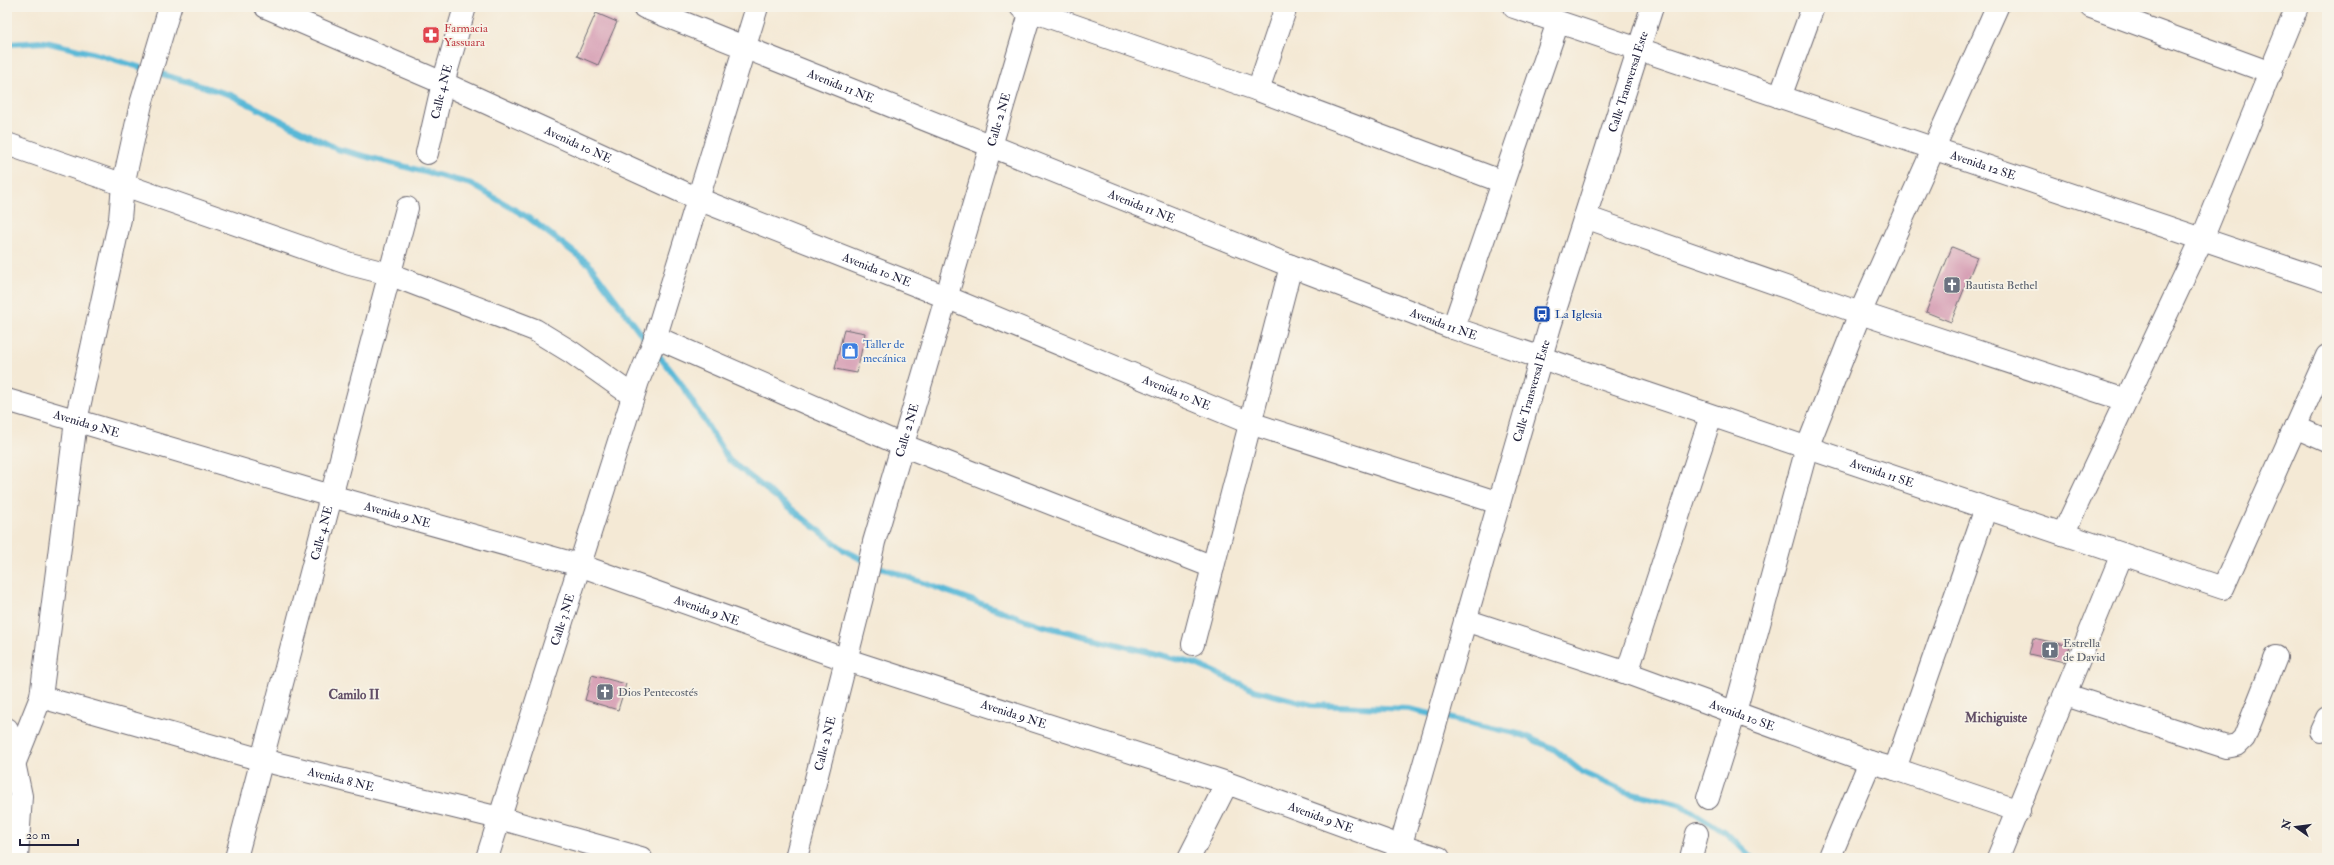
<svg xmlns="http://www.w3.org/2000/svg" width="2334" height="865" font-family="'IM FELL Double Pica',serif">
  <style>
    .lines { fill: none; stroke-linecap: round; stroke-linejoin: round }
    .stream { stroke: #59b8d7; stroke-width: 6 }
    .building { fill: #d7a0b5 }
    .minor-casing { stroke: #6c6871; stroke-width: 24 }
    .major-casing { stroke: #6c6871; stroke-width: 24 }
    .minor { stroke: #fff; stroke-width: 22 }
    .major { stroke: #fff; stroke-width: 22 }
    .labels { text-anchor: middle; stroke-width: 3.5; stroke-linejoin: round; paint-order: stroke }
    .health-label { font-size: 12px; fill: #be3a42; stroke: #f7f3e8; text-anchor: start }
    .street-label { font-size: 12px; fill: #22223b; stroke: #f7f3e8 }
    .worship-label { font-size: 12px; fill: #5b616d; stroke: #f7f3e8; text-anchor: start }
    .transit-label { font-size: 12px; fill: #164399; stroke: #f7f3e8; text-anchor: start }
    .shop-label { font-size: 12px; fill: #366cbe; stroke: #f7f3e8; text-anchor: start }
    .neighbourhood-label { font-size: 13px; font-weight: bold; fill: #614e66; stroke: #f7f3e8 }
  </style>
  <rect width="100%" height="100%" fill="#f7f3e8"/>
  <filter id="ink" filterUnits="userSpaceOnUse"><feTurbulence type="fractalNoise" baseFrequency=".025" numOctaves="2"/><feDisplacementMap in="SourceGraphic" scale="8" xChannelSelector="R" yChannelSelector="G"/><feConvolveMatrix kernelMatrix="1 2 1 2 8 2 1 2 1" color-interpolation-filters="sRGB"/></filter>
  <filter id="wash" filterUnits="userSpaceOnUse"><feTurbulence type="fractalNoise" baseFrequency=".012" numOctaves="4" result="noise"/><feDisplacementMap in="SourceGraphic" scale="16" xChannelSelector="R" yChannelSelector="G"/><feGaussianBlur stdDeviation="0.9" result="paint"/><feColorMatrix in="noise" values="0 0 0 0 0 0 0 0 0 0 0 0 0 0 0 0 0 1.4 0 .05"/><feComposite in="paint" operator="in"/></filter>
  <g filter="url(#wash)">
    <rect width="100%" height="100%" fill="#f4e9d5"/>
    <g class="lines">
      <!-- stream -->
      <path class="stream" d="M7,44L45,42L96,54L231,95L337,149L471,184L529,218L589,264L648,343
        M655,351L680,382L729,460L844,550L871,564L1040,625L1196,664L1254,690L1312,705L1409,709L1523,735L1554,749L1582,772L1624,791L1682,805L1726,833L1752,858"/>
    </g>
    <g id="blocks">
      <!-- building -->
      <path class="building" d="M596,13L617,22L598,65L577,56Z
        M1952,247L1977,257L1951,322L1926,312Z
        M844,329L865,333L857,373L835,369Z
        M2033,638L2070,646L2064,662L2029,654Z
        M592,675L626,684L618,710L585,700Z"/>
    </g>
  </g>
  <g filter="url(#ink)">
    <use href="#blocks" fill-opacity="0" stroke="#6c6871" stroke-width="1"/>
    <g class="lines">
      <defs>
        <g id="minor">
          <path id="s1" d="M266,7L443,83L698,199L946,297L1250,423L1499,503"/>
          <path id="s2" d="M644,7L1291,266L1453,328L2223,588L2327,356"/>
          <path d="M1021,7L1258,90L1503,182"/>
          <path id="s3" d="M1514,7L2327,281"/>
          <path d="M2091,7L2271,73"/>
          <path d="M1258,90L1286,7"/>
          <path d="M1780,97L1813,7"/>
          <path d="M7,144L350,264L389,274L535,330L571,352L633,396"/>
          <path id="s4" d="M427,153L443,83L465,7"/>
          <path d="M1585,217L1860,313L2125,400"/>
          <path d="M1453,328L1558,22"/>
          <path d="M655,337L902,445L1213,567"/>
          <path id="s5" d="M7,400L331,496L579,565L847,660L1227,783L1400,846L1439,858"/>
          <path d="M2295,427L2327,441"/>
          <path d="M2063,534L2202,239L2297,7"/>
          <path id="s6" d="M1465,620L1627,673L1870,762L1895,769L2019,811"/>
          <path d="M1193,644L1291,266"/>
          <path d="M1627,673L1711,416"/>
          <path d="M2066,695L2226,747L2237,745L2244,738L2276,657"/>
          <path id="s7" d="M41,697L262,760L499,818L641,858"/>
          <path d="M2321,731L2327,718"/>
          <path d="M7,760L15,762L41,697L76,421L120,219L123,185L141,104L170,7"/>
          <path d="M1895,769L1986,508"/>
          <path d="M1708,798L1735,712L1807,448L1860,313L1997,7"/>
          <path d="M1831,854L1870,762"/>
          <path id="s8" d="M236,858L407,208"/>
          <path id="s9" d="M487,858L638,381L654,342L757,7"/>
          <path id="s10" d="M796,858L862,597L874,542L1032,7"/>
          <path d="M1189,858L1227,783"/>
          <path id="s11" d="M1397,858L1550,326L1652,7"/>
          <path d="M1691,858L1697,834"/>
          <path d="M1998,858L2122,554"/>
        </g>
        <path id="major" d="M7,729L21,796L17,858"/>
      </defs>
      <!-- minor casing -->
      <use href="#minor" class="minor-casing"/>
      <!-- major casing -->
      <use href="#major" class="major-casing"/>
      <!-- minor -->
      <use href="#minor" class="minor"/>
      <!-- major -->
      <use href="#major" class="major"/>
    </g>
  </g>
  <!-- icons -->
  <defs>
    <symbol id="pharmacy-square" viewBox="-11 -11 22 22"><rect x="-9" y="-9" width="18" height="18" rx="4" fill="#e0444e" stroke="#f7f3e8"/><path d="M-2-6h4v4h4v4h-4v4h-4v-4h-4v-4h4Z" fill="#fff"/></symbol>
    <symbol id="church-square" viewBox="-11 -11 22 22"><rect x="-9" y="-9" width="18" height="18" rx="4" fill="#6b7280" stroke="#f7f3e8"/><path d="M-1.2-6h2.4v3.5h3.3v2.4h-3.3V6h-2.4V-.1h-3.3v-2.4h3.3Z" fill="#fff"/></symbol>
    <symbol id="bus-square" viewBox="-11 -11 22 22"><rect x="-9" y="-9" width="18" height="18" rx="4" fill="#1a4fb4" stroke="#f7f3e8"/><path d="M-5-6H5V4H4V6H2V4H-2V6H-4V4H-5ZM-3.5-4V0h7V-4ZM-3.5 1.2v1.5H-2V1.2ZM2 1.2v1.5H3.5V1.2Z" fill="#fff"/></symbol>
    <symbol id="shop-square" viewBox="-11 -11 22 22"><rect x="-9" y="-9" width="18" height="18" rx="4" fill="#3f7fe0" stroke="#f7f3e8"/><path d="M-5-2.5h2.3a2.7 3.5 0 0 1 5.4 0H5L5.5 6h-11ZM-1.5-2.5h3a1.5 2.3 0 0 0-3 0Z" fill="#fff"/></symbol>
  </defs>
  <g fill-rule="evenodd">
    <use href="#pharmacy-square" x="421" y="25" width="20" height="20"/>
    <use href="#church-square" x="1942" y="275" width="20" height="20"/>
    <use href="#bus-square" x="1532" y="304" width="20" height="20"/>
    <use href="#shop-square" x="840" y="341" width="20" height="20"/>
    <use href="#church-square" x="2040" y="640" width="20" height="20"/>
    <use href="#church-square" x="595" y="682" width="20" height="20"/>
  </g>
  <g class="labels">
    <!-- health labels -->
    <g class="health-label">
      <text x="444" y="32">Farmacia<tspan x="444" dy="14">Yassuara</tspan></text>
    </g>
    <!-- street labels -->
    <g class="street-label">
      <text dy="4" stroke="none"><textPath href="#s11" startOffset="810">Calle Transversal Este</textPath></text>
      <text dy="4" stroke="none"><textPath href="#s2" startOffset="212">Avenida 11 NE</textPath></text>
      <text dy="4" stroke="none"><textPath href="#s4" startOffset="63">Calle 4 NE</textPath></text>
      <text dy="4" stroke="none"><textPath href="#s10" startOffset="766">Calle 2 NE</textPath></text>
      <text dy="4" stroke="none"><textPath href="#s1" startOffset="341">Avenida 10 NE</textPath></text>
      <text dy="4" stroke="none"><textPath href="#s3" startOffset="495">Avenida 12 SE</textPath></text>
      <text dy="4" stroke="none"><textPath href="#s2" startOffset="536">Avenida 11 NE</textPath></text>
      <text dy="4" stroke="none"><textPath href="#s1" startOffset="665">Avenida 10 NE</textPath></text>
      <text dy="4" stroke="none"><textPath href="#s2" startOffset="860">Avenida 11 NE</textPath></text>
      <text dy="4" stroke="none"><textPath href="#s11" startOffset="486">Calle Transversal Este</textPath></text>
      <text dy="4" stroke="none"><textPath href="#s1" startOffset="989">Avenida 10 NE</textPath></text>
      <text dy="4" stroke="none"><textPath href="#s5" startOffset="83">Avenida 9 NE</textPath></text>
      <text dy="4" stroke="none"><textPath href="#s10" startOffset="442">Calle 2 NE</textPath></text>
      <text dy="4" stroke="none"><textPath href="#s2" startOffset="1323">Avenida 11 SE</textPath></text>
      <text dy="4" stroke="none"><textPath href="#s5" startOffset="407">Avenida 9 NE</textPath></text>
      <text dy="4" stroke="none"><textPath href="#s8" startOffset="336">Calle 4 NE</textPath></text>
      <text dy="4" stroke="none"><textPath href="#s5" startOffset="731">Avenida 9 NE</textPath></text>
      <text dy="4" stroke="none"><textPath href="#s9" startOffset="250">Calle 3 NE</textPath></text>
      <text dy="4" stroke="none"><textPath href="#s5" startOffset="1055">Avenida 9 NE</textPath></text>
      <text dy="4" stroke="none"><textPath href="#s6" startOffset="293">Avenida 10 SE</textPath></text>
      <text dy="4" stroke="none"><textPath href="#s10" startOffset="118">Calle 2 NE</textPath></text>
      <text dy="4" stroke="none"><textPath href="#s7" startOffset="311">Avenida 8 NE</textPath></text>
      <text dy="4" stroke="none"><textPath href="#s5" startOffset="1379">Avenida 9 NE</textPath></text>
    </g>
    <!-- worship labels -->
    <g class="worship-label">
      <text x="1965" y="289">Bautista Bethel</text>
      <text x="2063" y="647">Estrella<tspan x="2063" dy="14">de David</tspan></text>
      <text x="618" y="696">Dios Pentecostés</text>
    </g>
    <!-- transit labels -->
    <g class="transit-label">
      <text x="1555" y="318">La Iglesia</text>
    </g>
    <!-- shop labels -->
    <g class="shop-label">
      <text x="863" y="348">Taller de<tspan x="863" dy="14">mecánica</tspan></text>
    </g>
    <!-- neighbourhood labels -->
    <g class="neighbourhood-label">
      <text x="354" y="699">Camilo II</text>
      <text x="1996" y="722">Michiguiste</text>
    </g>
  </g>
  <!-- margin -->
  <rect width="2334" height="865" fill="none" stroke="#f7f3e8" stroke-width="24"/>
  <!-- north arrow -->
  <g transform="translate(2296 827) rotate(284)" stroke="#f7f3e8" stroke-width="3" paint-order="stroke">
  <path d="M0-3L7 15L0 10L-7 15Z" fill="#22223b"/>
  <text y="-6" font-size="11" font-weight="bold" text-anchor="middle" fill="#22223b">N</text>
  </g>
  <!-- scale -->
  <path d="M20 839v6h58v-6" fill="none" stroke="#22223b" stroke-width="2"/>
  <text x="26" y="839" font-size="12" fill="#22223b" stroke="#f7f3e8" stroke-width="3" paint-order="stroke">20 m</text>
</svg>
